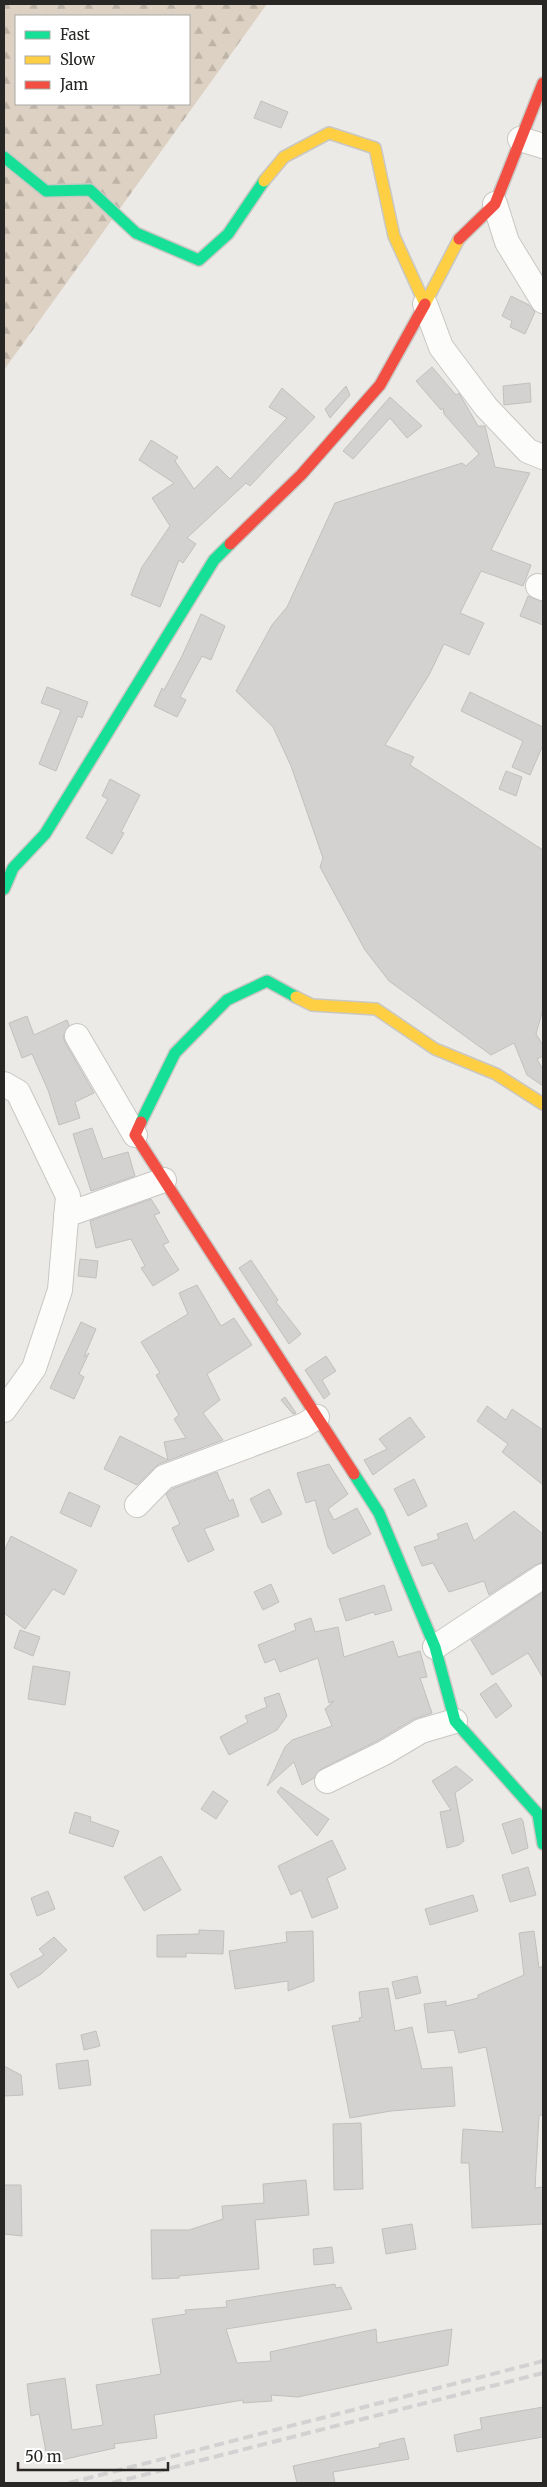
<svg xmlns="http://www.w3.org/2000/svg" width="547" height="2487" font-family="Merriweather,serif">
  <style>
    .forest { fill: url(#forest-firs); fill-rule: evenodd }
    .building { fill: #d4d2d0; stroke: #c2c0be }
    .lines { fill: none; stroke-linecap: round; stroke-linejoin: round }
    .street-casing { stroke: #c8c7c4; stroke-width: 26 }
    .fast-casing { stroke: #c8c7c4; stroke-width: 14 }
    .slow-casing { stroke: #c8c7c4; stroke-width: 14 }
    .jam-casing { stroke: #c8c7c4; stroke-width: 14 }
    .street { stroke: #fcfcfb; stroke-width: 24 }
    .fast { stroke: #16e098; stroke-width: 11 }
    .slow { stroke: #ffcf43; stroke-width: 11 }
    .jam { stroke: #f24e42; stroke-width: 11 }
    .rail { stroke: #d2d2d2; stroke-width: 4; stroke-dasharray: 10 5; stroke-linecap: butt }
  </style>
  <defs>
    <pattern id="forest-firs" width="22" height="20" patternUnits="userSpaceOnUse" patternTransform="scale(1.25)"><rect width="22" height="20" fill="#ddd1c3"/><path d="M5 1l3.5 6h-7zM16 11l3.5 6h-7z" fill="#beb3a7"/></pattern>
  </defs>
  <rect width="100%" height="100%" fill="#eceae7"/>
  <!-- forest -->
  <path class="forest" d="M4,4H267L4,370ZM16,16H189V104H16Z"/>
  <!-- building -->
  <path class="building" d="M261,101L288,112L281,128L254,118Z
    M511,296L529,305L535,312L525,334L510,327L512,321L502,316Z
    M432,367L456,395L459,393L478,426H485L495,467L530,473L491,550L531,565L523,586L481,571L460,613L484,623L469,655L444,644L429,675L385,745L414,757L410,765L543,850V1009L536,1034L543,1045V1056L537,1059L543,1070V1086L527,1075L514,1043L491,1055L389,981L365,950L320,867L323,858L291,766L273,727L236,691L272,625L287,607L335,503L462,463L466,466L479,454L444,414L443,408L441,410L416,381Z
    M530,383L531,402L504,405L503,386Z
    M346,386L350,395L330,418L325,409Z
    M282,388L315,417L250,486L246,483L187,538L196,544L183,563L179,560L160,607L131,595L142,567L170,526L152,498L174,483L139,460L151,440L178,457L175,461L194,489L217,466L230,479L287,418L269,407Z
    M390,397L422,426L407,438L390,418L353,459L343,451Z
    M528,596L543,602V625L520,616Z
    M201,614L225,626L211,660L202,656L180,697L186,700L177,717L154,706L162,688L164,690L182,656Z
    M47,687L88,702L82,718L78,716L56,771L39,764L61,710L41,703Z
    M470,692L543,727V745L530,775L512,767L523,741L461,711Z
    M506,771L522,777L516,796L499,789Z
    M110,779L140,795L121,832L124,833L112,854L86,838L108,799L102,796Z
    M27,1016L34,1035L67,1020L69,1025L63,1036L65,1042L94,1093L75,1102L80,1118L59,1125L48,1090L32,1054L22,1058L9,1023Z
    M92,1128L103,1159L128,1152L135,1176L91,1191L73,1134Z
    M151,1199L160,1213L154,1215L169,1242L163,1245L179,1270L153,1286L141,1268L145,1266L131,1239L96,1248L90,1221Z
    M80,1259L98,1261L96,1278L78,1276Z
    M251,1260L278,1300L276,1302L301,1334L289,1344L239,1268Z
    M197,1285L221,1326L234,1318L252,1345L207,1374L220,1400L203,1413L223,1440L159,1464L137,1485L104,1469L120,1436L168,1460L164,1442L186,1438L174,1419L179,1415L156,1375L160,1373L141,1342L188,1314L179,1293Z
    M81,1322L96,1329L84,1357L89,1353L79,1374L84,1377L74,1399L50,1388Z
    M326,1356L336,1371L322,1380L330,1394L324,1399L305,1370Z
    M285,1397L296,1413L293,1414L281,1400Z
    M487,1406L506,1420L512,1409L543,1430V1485L502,1452L508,1444L477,1421Z
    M410,1417L425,1437L373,1475L364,1460L387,1449L379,1439Z
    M329,1464L348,1494L328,1509L334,1520L357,1508L371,1534L333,1554L328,1547L315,1500L306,1503L297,1473Z
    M217,1472L229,1501L233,1499L239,1516L204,1529L214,1550L188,1562L172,1528L180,1524L166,1494L172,1489Z
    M414,1479L427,1506L408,1516L394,1489Z
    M269,1489L282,1514L262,1523L250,1499Z
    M69,1492L100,1506L91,1527L60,1513Z
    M514,1511L543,1534V1562L535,1565L489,1595L484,1581L449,1592L433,1563L422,1566L414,1547L439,1539L437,1534L467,1523L474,1541Z
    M11,1536L77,1570L64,1595L53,1589L25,1629L4,1613V1551Z
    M271,1584L279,1602L263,1610L254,1592Z
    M384,1585L392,1610L375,1615L374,1612L346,1621L339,1599Z
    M543,1592V1678L528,1653L492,1675L471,1640Z
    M311,1618L315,1632L338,1627L344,1657L393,1641L398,1657L420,1651L427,1677L420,1678L432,1713L414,1719L377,1741L321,1769L314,1778L302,1785L294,1762L267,1786L285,1747L292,1740L332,1726L325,1709L334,1701L329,1703L318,1658L280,1672L275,1659L265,1663L258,1645L296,1630L294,1624Z
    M20,1630L40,1637L33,1656L14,1648Z
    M33,1666L70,1672L65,1705L28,1699Z
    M496,1683L512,1706L496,1718L480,1694Z
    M279,1693L287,1716L277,1730L229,1755L220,1737L248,1722L245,1716L267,1707L264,1698Z
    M456,1766L473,1780L455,1793L464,1841L459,1845L447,1848L440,1812L451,1810L432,1781Z
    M281,1787L329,1819L317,1836L277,1792Z
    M213,1791L228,1801L216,1819L201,1809Z
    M75,1812L91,1817L90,1821L119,1831L113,1847L69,1833Z
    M521,1818L523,1821L528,1848L512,1854L502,1824Z
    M332,1840L346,1869L327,1878L338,1908L312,1918L301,1890L291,1895L278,1866Z
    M161,1856L181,1890L144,1911L124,1877Z
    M528,1867L536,1895L510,1902L502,1875Z
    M48,1891L55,1909L37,1916L31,1898Z
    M473,1895L478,1911L430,1925L425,1909Z
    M199,1930L224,1931L223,1954L186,1953V1957H157V1935L199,1934Z
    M313,1931L314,1981L288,1991V1981L235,1989L229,1951L287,1942L286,1932Z
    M534,1931L539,1968L543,1966V2114L539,2116L535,2188L543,2187V2224L472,2228L469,2163H461L463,2129L503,2132L486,2047L459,2053L454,2030L428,2033L424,2004L446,2001V2006L478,1998V1995L524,1975L519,1933Z
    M54,1937L67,1950L41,1974L18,1988L10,1974L44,1955L39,1949Z
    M417,1976L421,1993L396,1999L392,1982Z
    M388,1988L395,2031L412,2027L422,2069L452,2067L455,2106L391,2111L350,2118L332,2026L360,2021L359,2018L362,2017L359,1992Z
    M96,2031L100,2046L84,2050L81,2035Z
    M88,2060L91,2085L59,2089L56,2064Z
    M4,2066L21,2075L23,2095L4,2096Z
    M361,2123L363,2189L334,2190L333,2124Z
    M306,2180L309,2215L255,2220L259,2269L179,2276V2278L152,2279L151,2230H189L223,2219L222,2206L264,2203L263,2184Z
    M4,2185H21L22,2236L4,2234Z
    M412,2224L416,2249L386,2254L382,2229Z
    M332,2247L334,2263L314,2265L313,2249Z
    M335,2284L336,2288L341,2287L352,2309L226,2329L237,2363L271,2361L270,2352L376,2329L377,2343L452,2329L448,2365L298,2397L271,2395L272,2401L243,2403V2400L154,2415L157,2438L114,2444L115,2448L48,2463L39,2414L31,2416L27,2384L65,2378L72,2430L103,2425L96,2385L161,2374L152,2319L186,2314L185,2310L227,2307L226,2301Z
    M543,2407V2437L457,2452L454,2435L482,2429L480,2418Z
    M404,2438L409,2459L333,2472L335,2483H297L293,2466L380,2447L379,2444Z"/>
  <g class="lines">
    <defs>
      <path id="street" d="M520,139L543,146
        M495,204L507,242L543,301
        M425,304L441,347L486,407L528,451L543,457
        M538,586L543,588
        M77,1036L135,1135
        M4,1084L18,1092L68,1196L60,1290L34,1368L4,1410
        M66,1215L164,1180
        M137,1505L164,1477L304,1425L317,1417
        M435,1647L543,1576
        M327,1781L384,1753L421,1731L455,1721"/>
      <path id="fast" d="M4,157L46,191L90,190L136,233L199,260L228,234L264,181
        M4,889L13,868L45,834L214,560L230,544
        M141,1122L175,1053L227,1000L267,981L296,997
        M354,1474L379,1513L435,1647L455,1721L538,1814L543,1844"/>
      <path id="slow" d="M264,181L284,157L329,133L375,148L394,236L425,304L459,239
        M296,997L312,1005L376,1009L435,1049L496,1074L543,1104"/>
      <path id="jam" d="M459,239L495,204L543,83
        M230,544L301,475L380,385L425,304
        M141,1122L135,1135L354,1474"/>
    </defs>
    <!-- street casing -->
    <use href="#street" class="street-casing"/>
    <!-- fast casing -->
    <use href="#fast" class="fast-casing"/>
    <!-- slow casing -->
    <use href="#slow" class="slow-casing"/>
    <!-- jam casing -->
    <use href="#jam" class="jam-casing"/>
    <!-- street -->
    <use href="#street" class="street"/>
    <!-- fast -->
    <use href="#fast" class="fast"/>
    <!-- slow -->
    <use href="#slow" class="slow"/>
    <!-- jam -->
    <use href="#jam" class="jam"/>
    <!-- rail -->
    <path class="rail" d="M69,2483L543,2361
      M112,2483L543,2373"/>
  </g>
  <!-- border -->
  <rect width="547" height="2487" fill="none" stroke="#282725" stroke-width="10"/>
  <!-- legend -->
  <rect x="15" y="15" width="175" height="90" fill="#ffffff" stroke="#a9a9a8"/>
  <rect x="25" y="31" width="25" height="8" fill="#16e098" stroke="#a9a9a8"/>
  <text x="60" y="40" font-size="15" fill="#282725">Fast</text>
  <rect x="25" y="56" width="25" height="8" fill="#ffcf43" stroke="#a9a9a8"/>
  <text x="60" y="65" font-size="15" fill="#282725">Slow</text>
  <rect x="25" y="81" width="25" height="8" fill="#f24e42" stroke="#a9a9a8"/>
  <text x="60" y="90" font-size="15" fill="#282725">Jam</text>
  <!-- scale -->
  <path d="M18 2462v8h150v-8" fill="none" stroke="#282725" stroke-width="2.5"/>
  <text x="25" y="2462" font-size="15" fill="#282725" stroke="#ffffff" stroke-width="4" paint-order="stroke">50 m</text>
</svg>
